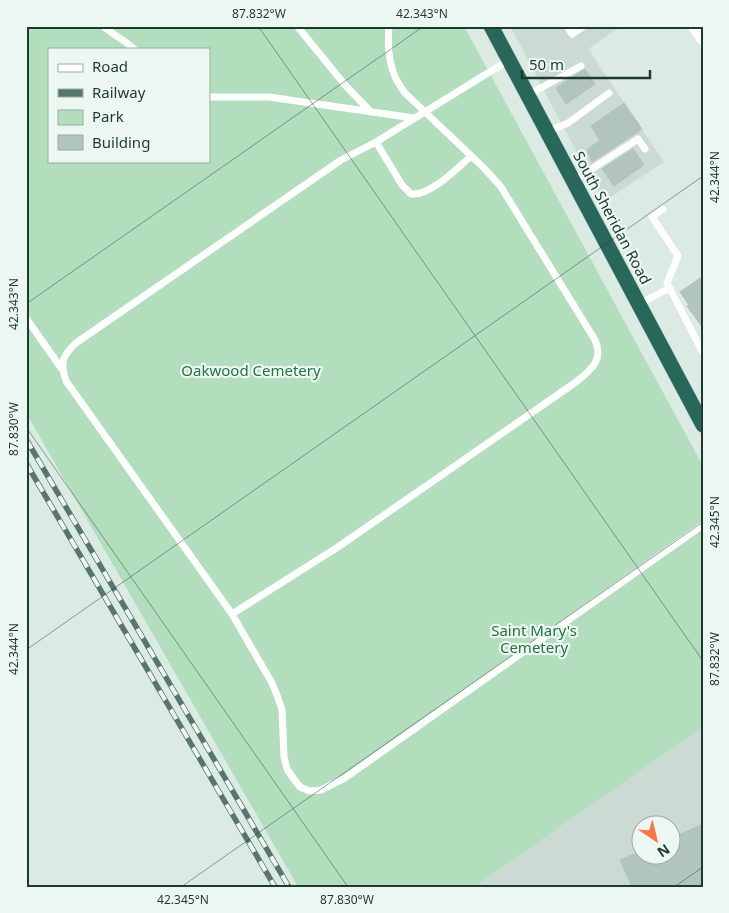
<svg xmlns="http://www.w3.org/2000/svg" width="729" height="913" font-family="'Noto Sans',sans-serif">
  <style>
    .built { fill: #cbdad3; fill-rule: evenodd }
    .green { fill: #b3debe; fill-rule: evenodd }
    .building { fill: #b2c5bd; stroke: #afc4bb }
    .lines { fill: none; stroke-linecap: round; stroke-linejoin: round }
    .highway-casing { stroke: #bbc4c2; stroke-width: 16 }
    .lane { stroke: #fff; stroke-width: 7 }
    .street { stroke: #fff; stroke-width: 14 }
    .highway { stroke: #27685b; stroke-width: 15 }
    .rail-casing { stroke: #57776e; stroke-width: 5.5 }
    .rail { stroke: #edf7f2; stroke-width: 4; stroke-dasharray: 11; stroke-linecap: butt }
    .ticks { fill: none; stroke: #1d3a32; stroke-width: 1; stroke-opacity: 0.45 }
    .labels { text-anchor: middle; stroke-width: 4.5; stroke-linejoin: round; paint-order: stroke }
    .street-label { font-size: 15px; fill: #1d3a32; stroke: #edf7f2 }
    .park-label { font-size: 15px; fill: #257443; stroke: #edf7f2 }
    .neatline { fill: none; stroke: #1d3a32; stroke-width: 2 }
    .ticks-label { font-size: 12px; text-anchor: middle; fill: #1d3a32 }
  </style>
  <rect width="100%" height="100%" fill="#dceae4"/>
  <!-- built -->
  <path class="built" d="M510,26H622L588,49L664,162L603,202Z
    M703,727V887H474ZM642,826H672V856H642Z"/>
  <!-- green -->
  <path class="green" d="M26,26H464L703,466V727L474,887H298L26,413ZM49,49H209V161H49Z"/>
  <!-- building -->
  <path class="building" d="M585,69L595,84L566,104L556,88Z
    M624,103L642,129L592,162L587,150L600,140L591,126Z
    M633,149L644,165L614,186L602,169Z
    M703,276V328L687,306L689,305L680,292Z
    M703,824V887H632L620,860L642,851V856H672V838Z"/>
  <g class="lines">
    <defs>
      <path id="highway" d="M491,26L703,425"/>
    </defs>
    <!-- highway casing -->
    <use href="#highway" class="highway-casing"/>
    <!-- lane -->
    <path class="lane" d="M103,26C113,35 125,40 134,49
      M297,26L345,85L371,112
      M567,26L572,34L584,26
      M509,60L376,142L341,160L76,343C62,356 60,363 66,381L232,614L272,683L278,698L282,710L284,757L287,769L293,778L300,787L309,791L321,790L345,778L703,525
      M528,95L581,66
      M209,97H269L414,118
      M547,132L568,123L609,93
      M376,142L402,185L411,194C430,196 458,168 471,156
      M573,181L638,139L645,149
      M663,209L652,217L678,256L667,283L703,353
      M639,304L670,288
      M26,318L61,368
      M232,614L338,547L576,382C591,370 604,360 595,340L501,187L484,168L405,93C389,73 387,51 389,26"/>
    <!-- street -->
    <path class="street" d="M695,26L703,38"/>
    <!-- highway -->
    <use href="#highway" class="highway"/>
    <defs>
      <path id="rail" d="M26,439L289,887
        M26,463L275,887"/>
    </defs>
    <!-- rail casing -->
    <use href="#rail" class="rail-casing"/>
    <!-- rail -->
    <use href="#rail" class="rail"/>
  </g>
  <!-- ticks -->
  <path class="ticks" d="M258,26L703,661M26,304L424,26M26,427L348,887M26,650L703,176M181,887L703,522M674,887L703,867"/>
  <g class="labels">
    <!-- street labels -->
    <g class="street-label">
      <text transform="translate(612 218) rotate(62)" y="5">South Sheridan Road</text>
    </g>
    <!-- park labels -->
    <g class="park-label">
      <text x="251" y="376">Oakwood Cemetery</text>
      <text x="534" y="636">Saint Mary's<tspan x="534" dy="17">Cemetery</tspan></text>
    </g>
  </g>
  <!-- border -->
  <rect width="729" height="913" fill="none" stroke="#edf7f2" stroke-width="55"/>
  <!-- legend -->
  <rect x="48" y="48" width="162" height="115" fill="#edf7f2" stroke="#9aaba5"/>
  <rect x="58" y="64" width="25" height="8" fill="#ffffff" stroke="#9aaba5"/>
  <text x="92" y="72" font-size="15" fill="#1d3a32">Road</text>
  <rect x="58" y="89" width="25" height="8" fill="#57776e" stroke="#9aaba5"/>
  <text x="92" y="98" font-size="15" fill="#1d3a32">Railway</text>
  <rect x="58" y="110" width="25" height="15" fill="#b3debe" stroke="#9aaba5"/>
  <text x="92" y="122" font-size="15" fill="#1d3a32">Park</text>
  <rect x="58" y="135" width="25" height="15" fill="#b2c5bd" stroke="#9aaba5"/>
  <text x="92" y="148" font-size="15" fill="#1d3a32">Building</text>
  <!-- north arrow -->
  <g transform="translate(656 840) rotate(145)"><circle r="24" fill="#edf7f2" stroke="#9aaba5"/>
  <path d="M0-4L9 19L0 12L-9 19Z" fill="#fd7447"/>
  <text y="-8" font-size="14" font-weight="bold" text-anchor="middle" fill="#1d3a32">N</text>
  </g>
  <!-- scale -->
  <path d="M522 70v8h128v-8" fill="none" stroke="#1d3a32" stroke-width="2.5"/>
  <text x="529" y="70" font-size="15" fill="#1d3a32" stroke="#edf7f2" stroke-width="4" paint-order="stroke">50 m</text>
  <rect x="28" y="28" width="674" height="858" class="neatline"/>
  <g class="ticks-label">
    <text x="259" y="18">87.832°W</text>
    <text x="422" y="18">42.343°N</text>
    <text transform="translate(715 177) rotate(-90)" y="4">42.344°N</text>
    <text transform="translate(14 304) rotate(-90)" y="4">42.343°N</text>
    <text transform="translate(14 429) rotate(-90)" y="4">87.830°W</text>
    <text transform="translate(715 522) rotate(-90)" y="4">42.345°N</text>
    <text transform="translate(14 649) rotate(-90)" y="4">42.344°N</text>
    <text transform="translate(715 659) rotate(-90)" y="4">87.832°W</text>
    <text x="183" y="904">42.345°N</text>
    <text x="347" y="904">87.830°W</text>
  </g>
</svg>
